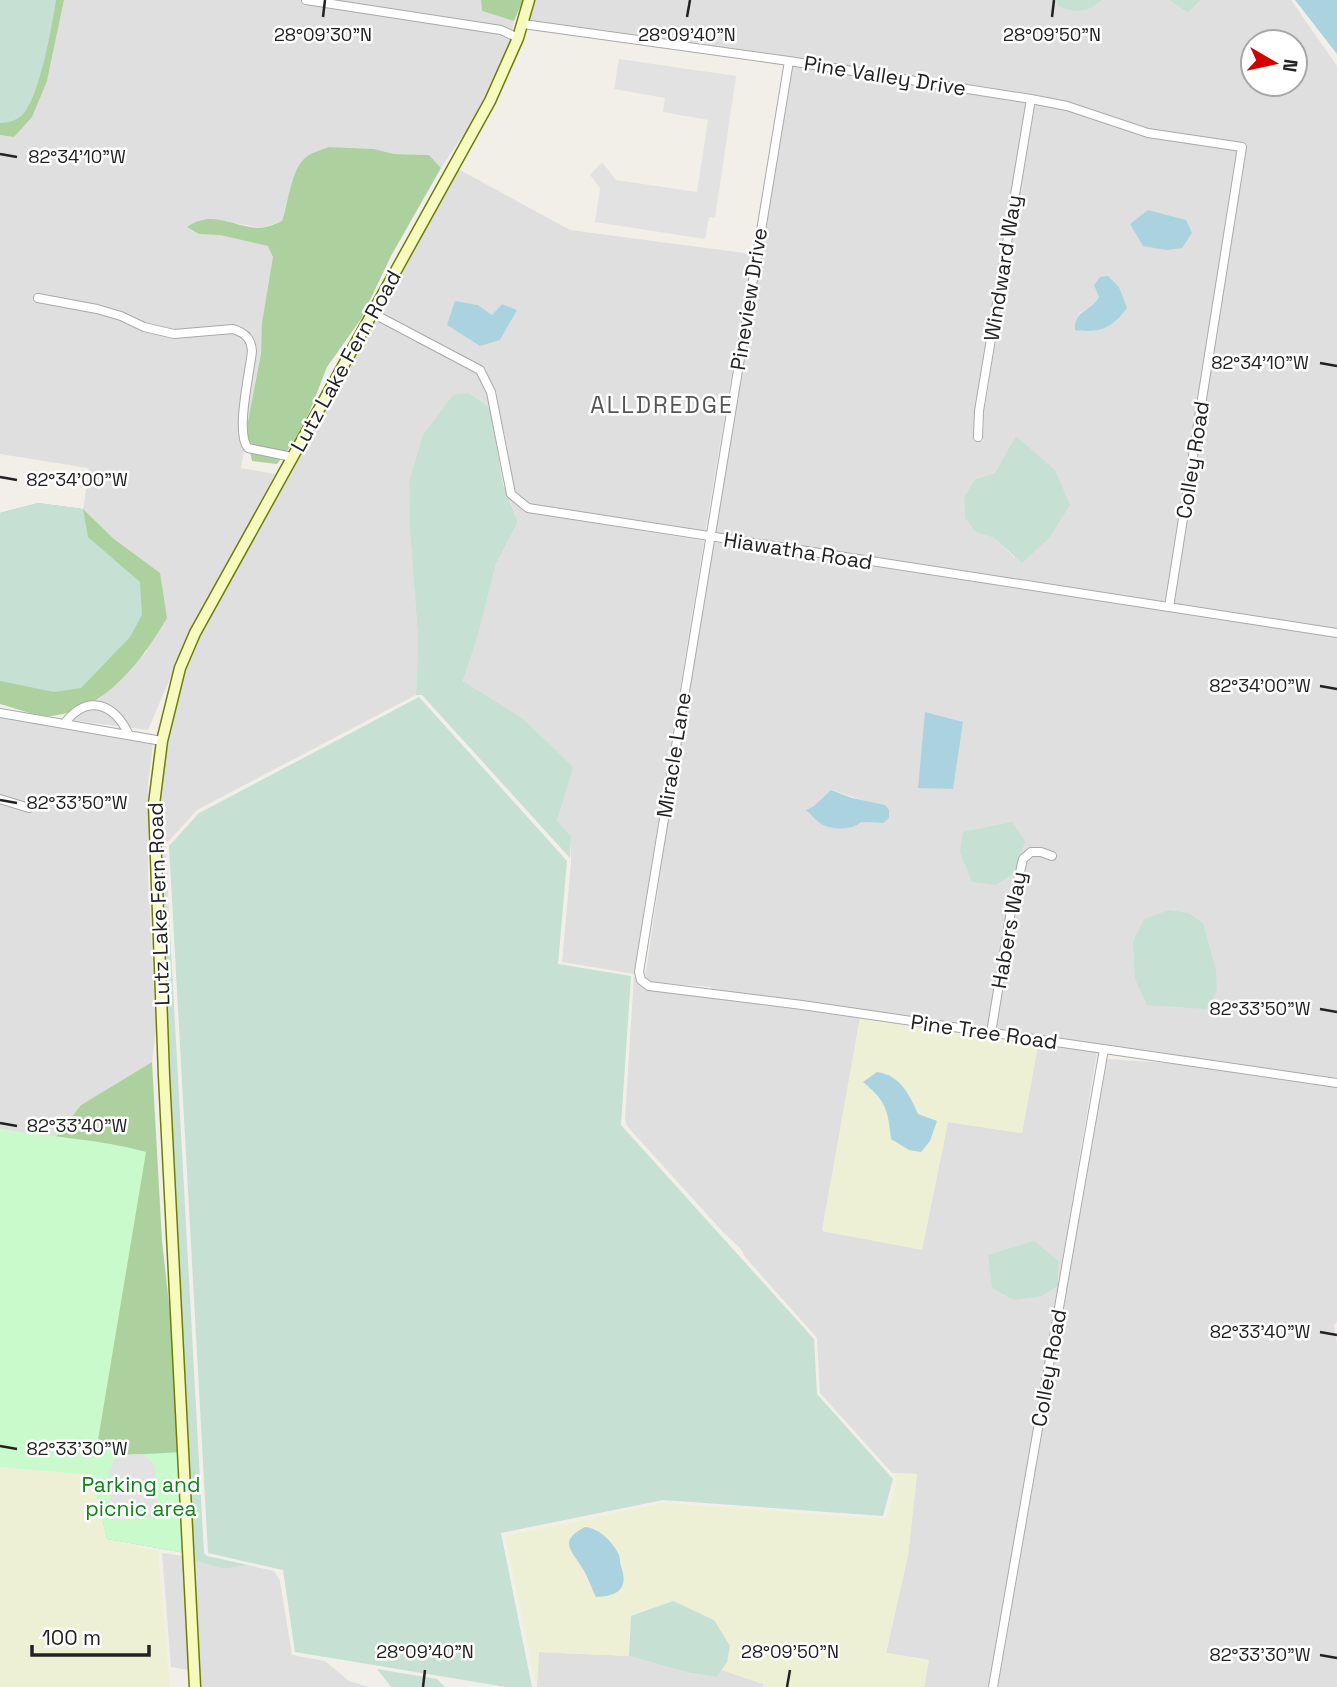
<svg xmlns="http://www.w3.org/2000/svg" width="1337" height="1687" font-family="'Space Grotesk',sans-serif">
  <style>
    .residential { fill: #e0dfdf; fill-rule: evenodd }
    .farmland { fill: #eef0d5; fill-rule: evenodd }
    .forest { fill: #add19e }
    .wetland { fill: #c6e0d4 }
    .park { fill: #c8facc }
    .parking { fill: #e2e2e2 }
    .water { fill: #aad3df }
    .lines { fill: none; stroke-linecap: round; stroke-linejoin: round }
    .minor-casing { stroke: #a9a9a9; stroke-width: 10 }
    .secondary-casing { stroke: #707d05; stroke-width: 13 }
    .minor { stroke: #fff; stroke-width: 8 }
    .secondary { stroke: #f7fabf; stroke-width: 10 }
    .ticks { fill: none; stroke: #222; stroke-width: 2.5 }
    .labels { text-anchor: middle; stroke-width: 5; stroke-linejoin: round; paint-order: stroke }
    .street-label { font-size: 21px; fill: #222; stroke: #fff }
    .park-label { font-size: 21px; fill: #0c8416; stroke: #fff }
    .neighbourhood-label { font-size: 23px; letter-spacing: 2px; fill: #555; stroke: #fff }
    .ticks-label { font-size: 18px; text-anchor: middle; fill: #222; stroke: #fff; stroke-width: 5; stroke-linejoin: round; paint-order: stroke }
  </style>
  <rect width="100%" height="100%" fill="#f2efe9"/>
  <!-- residential -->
  <path class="residential" d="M64,0H481L482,11L514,21L511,38L475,117L441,168L429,155L394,154L374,149L329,147L293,179L282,221L261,228L214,219L197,220L279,243L241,468L275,474L194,622L148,730L70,720L78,710L100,698L147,651L114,539L83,509L89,470L88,468L0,454V135L14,137L47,81Z
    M534,0H1056L1058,6L1093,7L1102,0H1169L1188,13L1201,0H1291L1337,66V629L1174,604L1247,144L1149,130L1069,103L1036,95L785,56L529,21ZM1253,42H1295V84H1253Z
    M793,66L1026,102L975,411L974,441H983L984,412L1035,103L1066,110L1147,137L1237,151L1165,603L714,534ZM1119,287L1126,308L1078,314L1095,305L1099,297L1098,292ZM1017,436L1015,558L994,538L975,532L965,518L964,497L975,479L995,473Z
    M458,169L570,230L752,254L705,533L530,504L515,492L496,391L484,368L380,312ZM455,302L478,305L492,315L502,304L516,311L500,340Z
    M376,319L477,372L487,393L490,408L469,393L409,482L410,531L418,638L416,695L197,810L166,844L169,914L164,913L158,805L166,742L184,670L199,635Z
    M509,498L528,512L704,541L634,974L562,962L571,862V836L557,822L572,767L463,682L477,639L496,564L518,522Z
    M713,542L1337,637V1079L711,989V987L651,982L645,978L669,813ZM832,790L867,802L883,823L861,822L807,809L814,807Z
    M0,713L153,743L148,784V876L156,1029L152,1062L81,1105L55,1138L0,1129Z
    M634,976L644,989L860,1018L822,1231L922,1249L948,1122L1022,1133L1038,1045L1097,1052L1059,1281V1261L1042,1296L1058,1286L989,1687H924L929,1660L886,1653L908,1555L917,1474L892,1473L820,1393L817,1338L746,1258L740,1248L723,1232L627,1126L625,1119Z
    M1107,1059L1168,1063L1337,1087V1321L1334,1326L1337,1344V1687H998Z
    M162,1553L184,1556L189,1670L171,1667Z
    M193,1560L223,1569L248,1565L274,1571L280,1581L292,1655L325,1661L349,1681L369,1687H199Z
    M539,1652L629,1656L690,1673L717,1677L722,1670L764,1684L763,1687H537Z"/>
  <!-- farmland -->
  <path class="farmland" d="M860,1018L1038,1045L1022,1133L948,1122L922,1250L822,1231ZM909,1093L918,1114L891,1139L889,1122L881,1097Z
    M0,1467L92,1475L107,1539L158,1551L170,1687H0Z
    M892,1473L917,1474L908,1555L886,1653L929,1660L924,1687H763V1684L722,1670L727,1662L629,1632V1656L539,1652L536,1687L505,1536L663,1503L884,1519L887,1517L897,1480ZM593,1528L597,1529L618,1553L624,1571L596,1596L569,1544L572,1534Z"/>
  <!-- forest -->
  <path class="forest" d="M0,0H64L47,81L32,117L14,137L0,135Z
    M481,0H523L514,21L482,11Z
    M329,147L374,149L394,154L429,155L441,168L391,256L361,319L327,367L309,413L293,443L277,464L252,461L246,432L261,353L262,323L273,257L268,246L220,235L199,234L187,227C212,209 233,227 259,228C266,228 275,224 282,221C288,204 291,171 304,159C309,153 322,150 329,147Z
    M38,503L83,509L114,539L160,573L167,618C142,660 106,710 52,716C37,717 15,708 0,704V513Z
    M152,1062L162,1241L173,1340L185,1553L107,1539L92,1475L55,1138L81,1105Z"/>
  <!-- wetland -->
  <path class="wetland" d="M0,0H56C52,26 40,94 24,113C18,120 9,123 0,123Z
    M1056,0H1102C1088,13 1074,13 1058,6Z
    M1169,0H1201L1188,13Z
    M469,393L490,408L503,484L518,522L496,564L477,639L463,681L523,719L573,767L557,821L571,836L570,858L422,695H416L418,638L410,531L409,482L423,435L453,395Z
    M1016,436L1055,470L1070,505L1049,538L1022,563L994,538L975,532L965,518L964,497L975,479L995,473Z
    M38,503L83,509L88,537L140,582L142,615L130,637L81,688L54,692L0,681V513Z
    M419,697L567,861L558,964L631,976L621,1125L814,1339L817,1394L893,1479L883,1516L663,1500L501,1533L532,1687H506L295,1652L283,1570L208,1553L169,846L199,813Z
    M1012,822L1025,841L1016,872L995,885L972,882L960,852L963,832Z
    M1169,910L1188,913L1203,923L1216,970L1217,991L1206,1009L1147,1005L1135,979L1133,942L1144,919Z
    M164,913L169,914L204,1553L207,1556L248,1565L223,1569L193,1560L169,1076Z
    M1034,1241L1059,1261L1058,1286L1042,1296L1014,1300L992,1288L988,1255Z
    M673,1601L714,1620L730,1646L727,1662L717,1677L690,1673L629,1656L631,1616Z
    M377,1669L437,1679L445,1687H391Z"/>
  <!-- park -->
  <path class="park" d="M0,1129C49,1137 99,1139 146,1152L98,1440L113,1442L127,1455L183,1452L185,1553L107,1539L92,1475L0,1467Z"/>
  <!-- parking -->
  <path class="parking" d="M619,59L736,76L715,218L709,217L705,239L595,222L600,188L590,175L602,162L616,180L697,192L708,120L663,112L665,98L614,89Z
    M139,1454L147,1457L155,1467L158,1517L111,1520L109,1471L114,1461L123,1455Z"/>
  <!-- water -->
  <path class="water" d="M1295,0H1337V54Z
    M1148,210L1186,220L1192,233L1182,248L1166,250L1143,246L1130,224Z
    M1108,276L1119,287L1127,308C1111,329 1100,333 1075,330C1074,310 1091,312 1099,297L1094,285L1100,277Z
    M455,301L478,305L492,315L502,304L517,310L500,340L480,346L447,325Z
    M925,712L963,722L953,789L918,788Z
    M831,790L852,798L885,805L889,810V818L883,823L861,822C853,830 834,830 823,825C817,822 811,814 806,810L814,806Z
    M877,1072C900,1075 910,1095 918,1114L937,1121L930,1141L921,1152L909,1150L891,1139C888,1110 886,1101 863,1082Z
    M585,1527C599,1528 613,1542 619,1555C620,1558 620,1563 621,1566C629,1589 618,1596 596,1597C591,1588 589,1579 584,1571C573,1551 556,1542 585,1527Z"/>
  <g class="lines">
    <defs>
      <path id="minor" d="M306,0L501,30L518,38
        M523,24L789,61L1031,99L1067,106L1148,133L1242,147L1169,607
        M789,61L648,916L639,972L641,980L649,986L802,1005L1337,1083
        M38,298L97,309L121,316L144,327L174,334L233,329C245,333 251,338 252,351C250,372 235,433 248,448L292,457
        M374,314L480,370L491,392L511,494L528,508L1337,633
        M978,437L979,411L1031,99
        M0,713L162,741
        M64,724C87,693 114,703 129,735
        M0,799L29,808
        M991,1033L1011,911L1023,859L1031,852H1041L1052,856
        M993,1687L1104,1049"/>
      <path id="secondary" d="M195,1687L164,1076L154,804L162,741L180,668L195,633L490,101L518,38L529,0"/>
    </defs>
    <!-- minor casing -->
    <use href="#minor" class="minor-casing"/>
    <!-- secondary casing -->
    <use href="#secondary" class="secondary-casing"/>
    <!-- minor -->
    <use href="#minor" class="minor"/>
    <!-- secondary -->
    <use href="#secondary" class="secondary"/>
  </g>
  <!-- ticks -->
  <path class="ticks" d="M323,17L325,0M687,17L690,0M1052,17L1054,0M0,154L17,157M1320,363L1337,366M0,477L17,480M1320,686L1337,689M0,800L17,803M1320,1009L1337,1012M0,1123L17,1126M1320,1332L1337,1335M0,1446L17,1449M1320,1655L1337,1658M423,1687L425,1670M787,1687L790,1670"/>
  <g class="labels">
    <!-- street labels -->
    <g class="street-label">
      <text transform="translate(885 76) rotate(9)" y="7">Pine Valley Drive</text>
      <text transform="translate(1003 268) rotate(-81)" y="7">Windward Way</text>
      <text transform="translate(749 299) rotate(-81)" y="7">Pineview Drive</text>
      <text transform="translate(346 361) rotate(-61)" y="7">Lutz Lake Fern Road</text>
      <text transform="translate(1193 460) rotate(-81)" y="7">Colley Road</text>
      <text transform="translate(798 551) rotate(9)" y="7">Hiawatha Road</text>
      <text transform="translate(674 755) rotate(-81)" y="7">Miracle Lane</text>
      <text transform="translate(159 904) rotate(-92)" y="7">Lutz Lake Fern Road</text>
      <text transform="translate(1009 930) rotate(-80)" y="7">Habers Way</text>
      <text transform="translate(984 1032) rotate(8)" y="7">Pine Tree Road</text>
      <text transform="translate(1049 1368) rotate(-80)" y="7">Colley Road</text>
    </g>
    <!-- park labels -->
    <g class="park-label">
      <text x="141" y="1492">Parking and<tspan x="141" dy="24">picnic area</tspan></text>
    </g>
    <!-- neighbourhood labels -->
    <g class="neighbourhood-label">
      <text x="662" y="413">ALLDREDGE</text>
    </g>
  </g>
  <g class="ticks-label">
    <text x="323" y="41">28°09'30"N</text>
    <text x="687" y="41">28°09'40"N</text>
    <text x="1052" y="41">28°09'50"N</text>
    <text x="77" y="163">82°34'10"W</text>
    <text x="1260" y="369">82°34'10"W</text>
    <text x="77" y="486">82°34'00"W</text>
    <text x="1260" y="692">82°34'00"W</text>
    <text x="77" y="809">82°33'50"W</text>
    <text x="1260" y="1015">82°33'50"W</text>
    <text x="77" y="1132">82°33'40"W</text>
    <text x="1260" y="1338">82°33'40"W</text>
    <text x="77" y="1455">82°33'30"W</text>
    <text x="425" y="1658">28°09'40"N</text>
    <text x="790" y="1658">28°09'50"N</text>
    <text x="1260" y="1661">82°33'30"W</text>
  </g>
  <!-- north arrow -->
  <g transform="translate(1274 63) rotate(99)"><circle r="33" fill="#ffffff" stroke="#a7a7a7" stroke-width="2"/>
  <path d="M0-5L12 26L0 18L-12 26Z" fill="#d40000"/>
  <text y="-10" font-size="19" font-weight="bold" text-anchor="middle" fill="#222222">N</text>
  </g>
  <!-- scale -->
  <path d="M32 1645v10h117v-10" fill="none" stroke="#222222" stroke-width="3.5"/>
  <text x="42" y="1645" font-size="21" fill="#222222" stroke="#ffffff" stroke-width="5" paint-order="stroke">100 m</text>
</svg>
